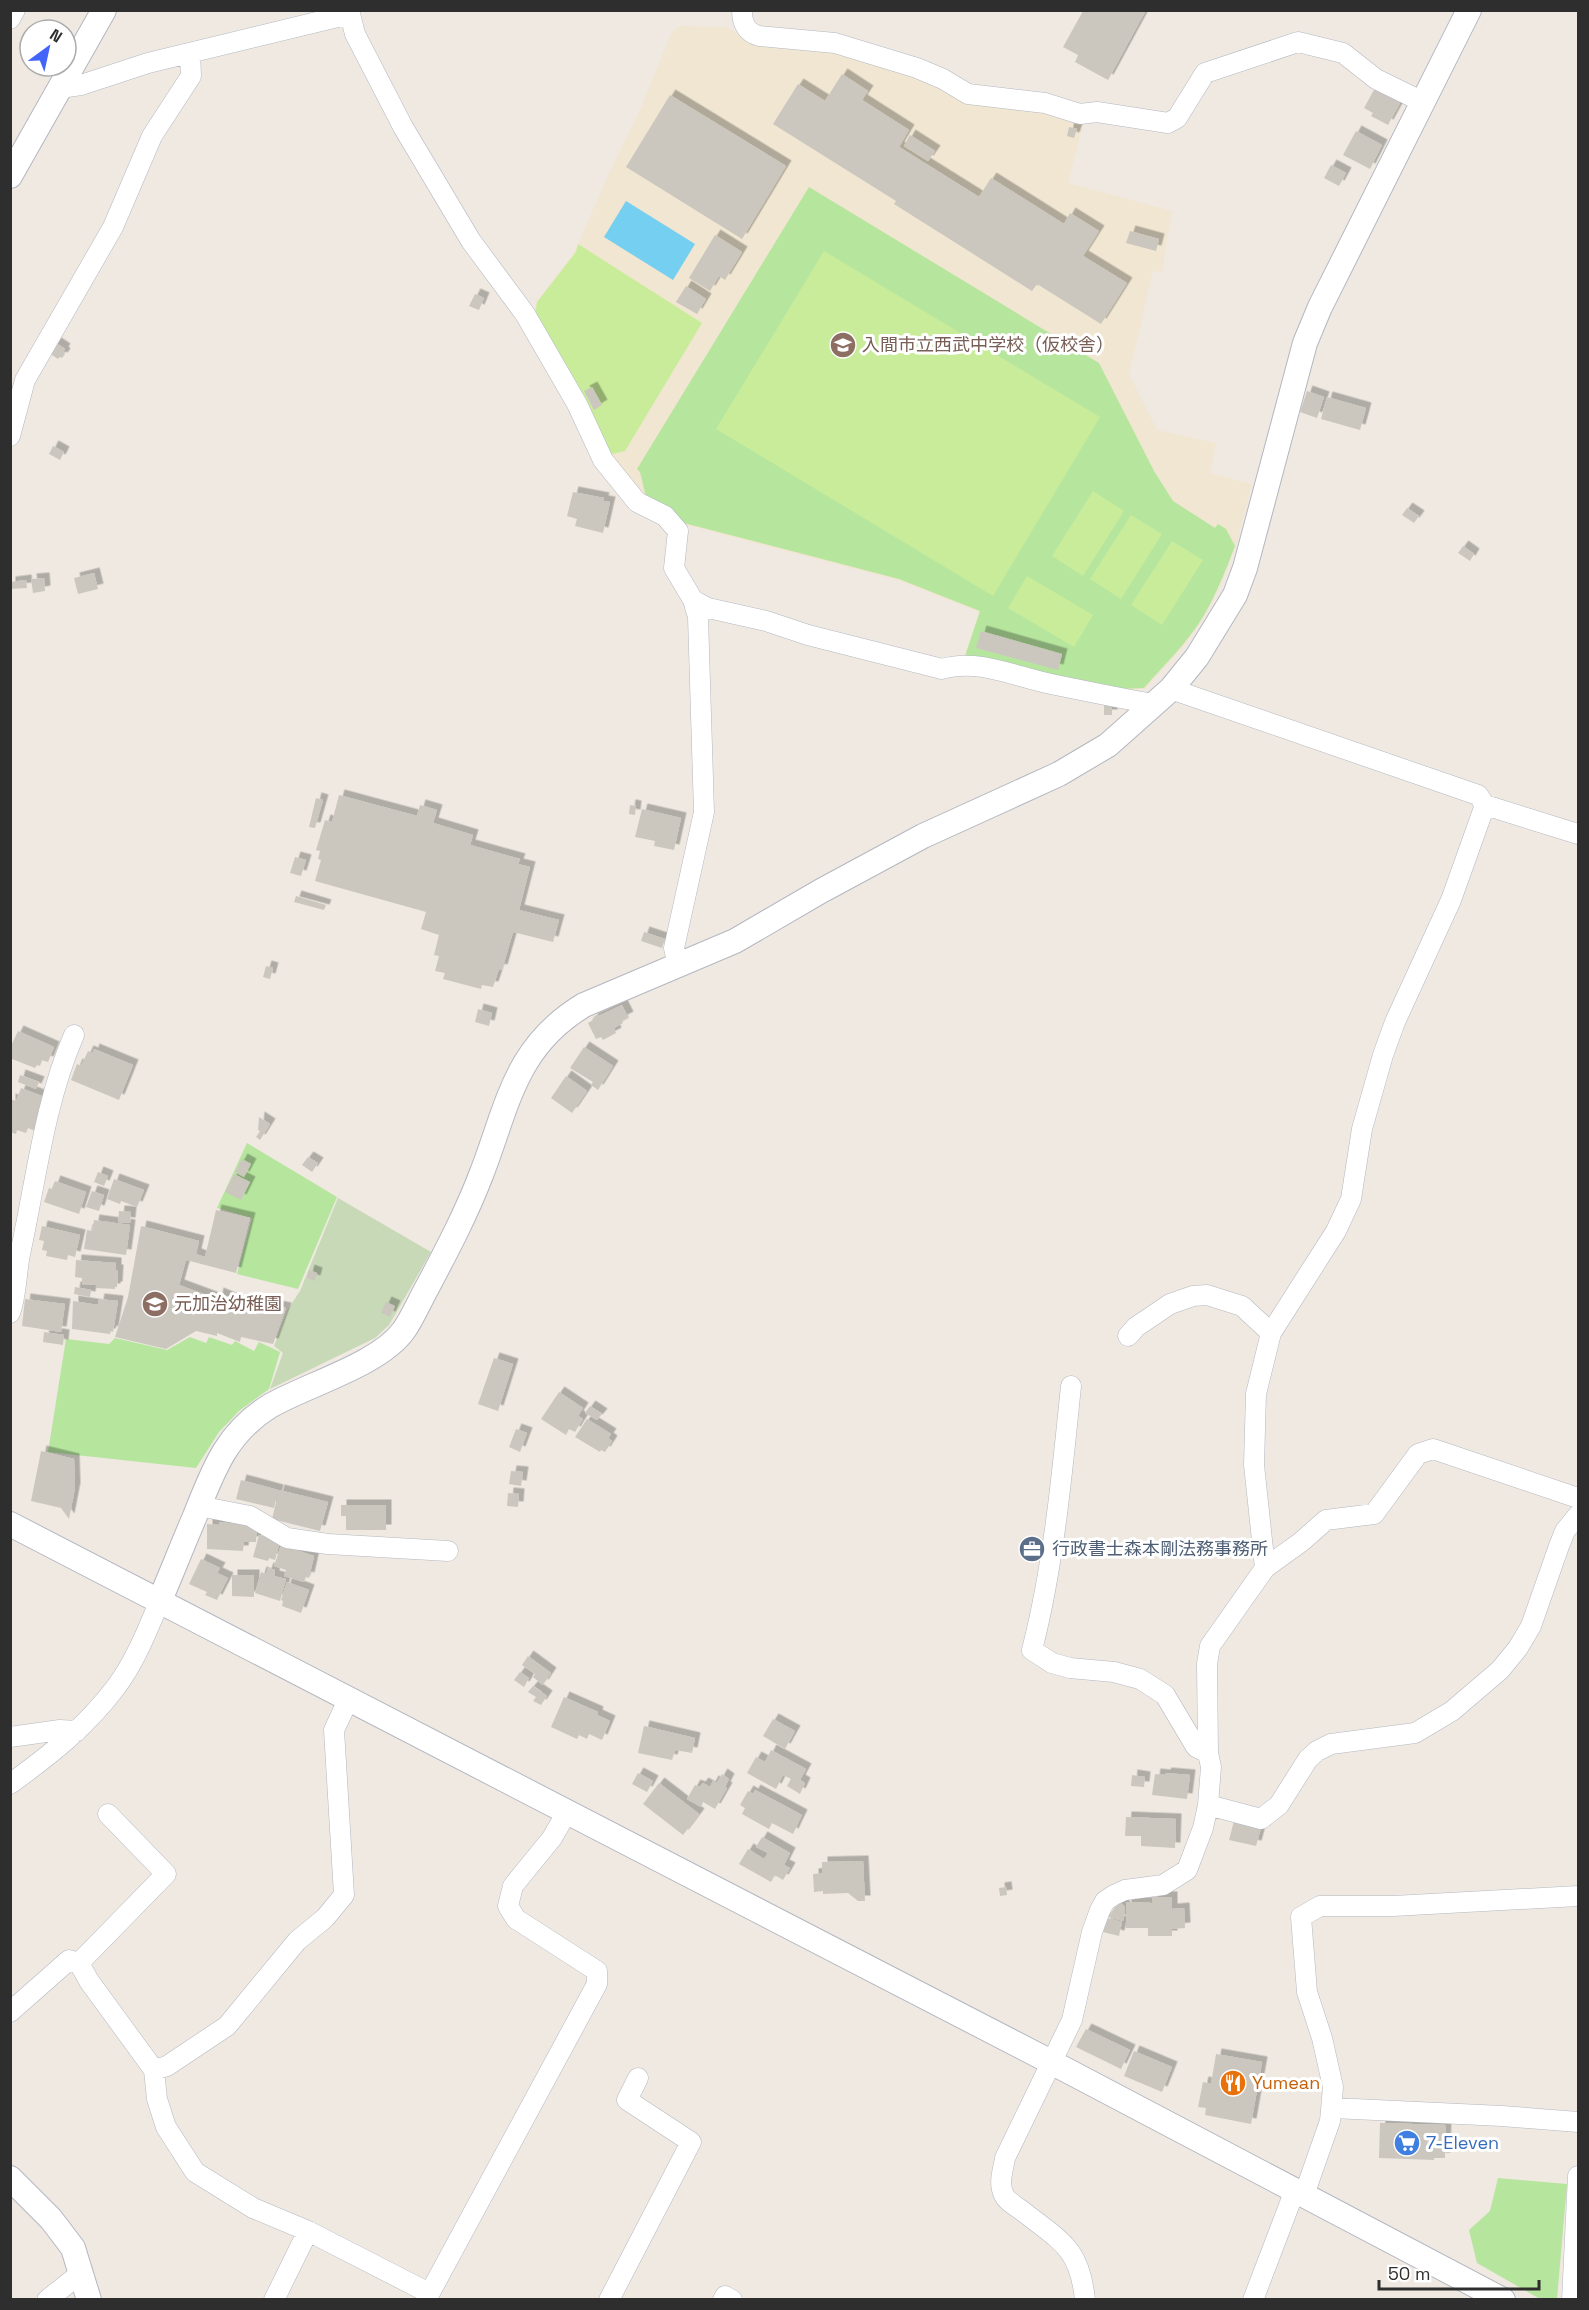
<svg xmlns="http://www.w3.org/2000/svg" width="1589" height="2310" font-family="'Space Grotesk','Noto Sans JP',sans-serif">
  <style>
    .education { fill: #f0e6d1 }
    .green { fill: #b6e59e }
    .cemetery { fill: #c8d9b8 }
    .pitch { fill: #c9ec9a }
    .water { fill: #75cff0 }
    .building { fill: #cbc7bf; filter: url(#shadow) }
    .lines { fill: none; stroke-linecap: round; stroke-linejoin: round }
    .minor-casing { stroke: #b4b7c1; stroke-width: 21 }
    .tertiary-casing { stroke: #b4b7c1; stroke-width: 26 }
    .minor { stroke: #fff; stroke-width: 20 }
    .tertiary { stroke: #fff; stroke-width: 24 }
    .labels { text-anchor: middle; stroke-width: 6; stroke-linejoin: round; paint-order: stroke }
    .education-label { font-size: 18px; fill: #785e54; stroke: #fff; text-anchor: start }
    .service-label { font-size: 18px; fill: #4e5e75; stroke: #fff; text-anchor: start }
    .food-label { font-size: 18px; fill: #c56008; stroke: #fff; text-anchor: start }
    .shop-label { font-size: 18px; fill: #366cbe; stroke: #fff; text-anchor: start }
  </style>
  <defs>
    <filter id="shadow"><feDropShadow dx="5.5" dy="-5.5" stdDeviation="0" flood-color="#0004"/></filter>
  </defs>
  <rect width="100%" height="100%" fill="#efe9e1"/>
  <!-- education -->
  <path class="education" d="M680,26L726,27L749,41L834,51L1083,124L1068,183L1172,211L1162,272L1153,271L1129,374L1157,430L1216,443L1210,473L1252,484L1236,546L1223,580L1205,616L1185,645L1145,689L1121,691L964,657L979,612L900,581L679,523L645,498L607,456L534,316L536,303L575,251L610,171L639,112L672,32Z"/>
  <!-- green -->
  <path class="green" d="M809,187L1099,363L1154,471L1173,501L1215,528L1218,524L1226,529L1235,546C1226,569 1217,593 1204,615C1188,642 1165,664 1144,688L1120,689L965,656L980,611L899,579L680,522L646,497L640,472L637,469Z
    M247,1143L337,1197L298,1289L237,1274L252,1218L217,1208Z
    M190,1337L206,1343L209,1337L232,1345L235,1341L254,1351L259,1342L280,1352L269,1389L240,1410L219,1432L196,1468L48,1452L66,1339L109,1344L115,1338L167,1350Z
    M1498,2178L1567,2184L1557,2299H1540L1477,2263L1469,2230L1490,2211Z"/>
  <!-- cemetery -->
  <path class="cemetery" d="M338,1198L431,1252L389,1325L375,1338L270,1389L283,1353L274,1346L288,1309L300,1291Z"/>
  <!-- pitch -->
  <path class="pitch" d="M578,244L702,323L625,451L608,455L535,316L537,302L576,252Z
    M824,251L1100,417L993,596L716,429Z
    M1093,491L1124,511L1083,576L1052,556Z
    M1131,515L1162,534L1121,599L1090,579Z
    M1172,541L1203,560L1162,625L1131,605Z
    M1027,576L1093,615L1074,647L1008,608Z"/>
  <!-- water -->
  <path class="water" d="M626,201L695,244L673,280L604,237Z"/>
  <!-- building -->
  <path class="building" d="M1088,10H1146L1108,80L1075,62L1078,55L1063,47L1083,11L1087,13Z
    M842,74L868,91L862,100L909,130L899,147L979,197L991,178L1064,224L1070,213L1099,231L1083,256L1127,283L1101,324L1037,284L1032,291L894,204L896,201L773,124L798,84L825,101Z
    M1375,88L1400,103L1388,125L1371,116L1373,113L1364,108Z
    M670,95L786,166L742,239L626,167Z
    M1069,127L1077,129L1074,138L1067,136Z
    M1356,131L1382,145L1370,169L1343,155Z
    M910,135L935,151L928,161L904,146Z
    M1331,165L1346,173L1339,186L1324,178Z
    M1130,231L1159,239L1156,251L1126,243Z
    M715,235L742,252L725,280L719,276L710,291L689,278Z
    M686,286L706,299L697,314L676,302Z
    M475,294L484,298L479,310L469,306Z
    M56,343L65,349L63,352L65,354L62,358L60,357L58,359L49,353Z
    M592,387L602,405L594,410L584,391Z
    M1307,391L1324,397L1317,418L1300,412Z
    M1327,397L1366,408L1360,430L1321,419Z
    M53,446L64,452L60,460L49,454Z
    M573,492L604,498L603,501L610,502L603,533L575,526L577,519L567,516Z
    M1407,508L1419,516L1414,523L1402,515Z
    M1463,546L1474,554L1470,561L1458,553Z
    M94,573L98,589L78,594L74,578Z
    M44,578L45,591L33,593L31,579Z
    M26,580L27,588L10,589V582Z
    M981,631L1062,654L1058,670L976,648Z
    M1104,704H1112V715H1104Z
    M339,795L417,816L420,805L437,810L433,823L473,835L470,845L520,859L518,864L530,867L519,910L559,920L553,942L513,932L502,970L499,969L493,987L482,985L481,989L443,979L445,973L435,971L439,956L434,955L439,935L421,929L426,912L315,881L321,860L318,859L320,851L316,850L325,820L332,822Z
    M316,798L323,800L315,828L309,827Z
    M630,805L636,806L635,815L629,814Z
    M642,809L681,818L674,850L654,846L655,841L635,837Z
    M295,857L306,860L301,876L290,873Z
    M296,896L326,905L324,910L294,902Z
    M644,932L665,939L662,948L641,941Z
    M266,966L273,968L270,979L263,977Z
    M622,1005L628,1017L622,1020L623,1023L614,1028L616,1033L603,1040L601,1037L596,1039L588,1023L593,1020L592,1019Z
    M478,1009L492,1013L489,1026L475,1022Z
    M18,1031L54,1047L48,1062L42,1060L40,1066L37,1065L35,1068L12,1059L10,1048Z
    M584,1047L613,1066L598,1090L591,1085L593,1082L570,1068Z
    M94,1049L133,1065L119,1100L71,1080L77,1064L81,1066L88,1051L93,1053Z
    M20,1075L39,1082L36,1089L18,1082Z
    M566,1076L587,1091L572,1113L551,1098Z
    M21,1088L47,1098L35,1131L28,1128L26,1133L17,1130L16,1134L10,1132V1099L16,1101Z
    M259,1117L270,1124L260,1140L256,1137L260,1131L258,1130Z
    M308,1157L318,1163L312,1172L302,1165Z
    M242,1159L251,1164L244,1177L235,1172Z
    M98,1172L108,1176L104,1186L94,1182Z
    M234,1174L250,1182L241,1200L225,1192Z
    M114,1179L144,1190L137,1207L121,1201L120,1204L107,1199Z
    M55,1181L86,1192L79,1214L44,1202L49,1188L52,1189Z
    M92,1191L104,1195L99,1211L86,1207Z
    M216,1210L250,1218L236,1273L186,1260L179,1285L217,1299L218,1293L240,1302L241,1299L286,1308L273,1344L241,1337L240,1342L217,1333V1336L196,1331L166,1349L115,1337L128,1297L141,1226L199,1241L196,1254L205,1257Z
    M119,1211L131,1212L130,1223L118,1222Z
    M94,1220L130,1225L126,1255L84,1249L87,1230L92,1231Z
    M42,1226L80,1235L75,1257L68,1255L67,1260L46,1256L47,1251L42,1250L44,1241L39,1240Z
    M76,1260L116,1263V1270H118L117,1287H115V1289L96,1288V1285L82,1284V1278L75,1277Z
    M309,1270L317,1273L315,1281L307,1278Z
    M75,1287L91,1290L90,1297L74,1294Z
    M25,1299L65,1304L61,1332L22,1326Z
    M99,1299L118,1301L113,1332L111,1331L110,1334L72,1329L73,1301L98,1305Z
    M386,1302L395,1306L390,1317L381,1313Z
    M44,1332L64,1335L63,1345L43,1342Z
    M494,1358L513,1364L498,1411L478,1404Z
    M559,1392L583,1408L578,1416L583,1419L575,1432L569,1429L566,1435L541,1419Z
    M590,1406L602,1414L597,1420L585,1413Z
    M587,1419L611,1434L608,1438L612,1441L605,1452L601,1450L600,1452L575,1437Z
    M516,1429L527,1433L520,1452L509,1447Z
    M41,1451L74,1459L75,1488L69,1519L61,1508L31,1501Z
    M511,1471L523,1472L521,1486L509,1484Z
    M241,1480L278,1490L274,1508L236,1499Z
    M279,1490L328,1502L320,1531L272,1519Z
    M508,1493L519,1494L518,1507L507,1506Z
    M341,1505H386V1530H346V1516H341Z
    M219,1522L257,1526L256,1542H244L243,1551L207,1549V1524L219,1525Z
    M259,1535L280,1541L275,1560L269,1558L268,1561L253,1557Z
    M281,1545L314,1556L309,1578L306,1577L304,1582L284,1576L286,1570L274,1566Z
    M201,1559L220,1568L217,1573L228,1578L217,1600L205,1595L207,1592L189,1584Z
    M268,1568L275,1570L274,1576L286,1579L280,1601L255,1593L261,1572L266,1574Z
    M232,1575H254V1597L232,1596Z
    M287,1582L309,1590L301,1613L282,1606L283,1601L281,1600Z
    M528,1656L551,1673L543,1685L533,1677L535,1674L522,1665Z
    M520,1672L529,1678L524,1687L514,1680Z
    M533,1686L547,1696L541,1705L533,1701L536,1697L528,1692Z
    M564,1697L598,1712L597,1715L610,1721L602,1740L589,1734L587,1739L579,1735L577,1739L551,1727Z
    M773,1719L795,1731L785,1749L763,1736Z
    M644,1726L695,1738L692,1753L675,1750L672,1760L638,1753Z
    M771,1750L806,1769L800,1780L805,1783L800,1794L787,1786L791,1779L783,1775L776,1789L747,1773L756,1757L765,1762Z
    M638,1773L653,1781L647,1792L632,1784Z
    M1166,1773L1190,1775L1187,1799L1152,1795L1155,1774L1165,1775Z
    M722,1774L729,1779L725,1787L727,1788L715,1809L703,1802L701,1807L687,1799L695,1785L700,1787L703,1783L710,1787L713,1781L717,1783Z
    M1132,1775L1145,1777L1144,1787L1131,1786Z
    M659,1783L699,1814L683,1835L643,1804Z
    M755,1790L802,1815L793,1834L772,1823L769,1829L742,1814L745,1808L740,1805L748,1791L753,1794Z
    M1126,1817L1176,1819L1175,1848L1141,1846V1836H1125Z
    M1234,1821L1261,1828L1256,1846L1229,1840Z
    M762,1837L790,1853L784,1865L790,1868L783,1880L775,1875L771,1882L739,1864L748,1849L764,1859L768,1853L756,1847Z
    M863,1861L865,1901H858L848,1893L823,1894V1891L814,1892L813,1874L822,1873V1862Z
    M1006,1887L1007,1895L1000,1896L999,1888Z
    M1152,1897H1172V1909L1184,1908L1185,1928L1172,1929V1936H1148V1928H1126V1902L1152,1903Z
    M1121,1903L1125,1907L1123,1921L1108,1917L1115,1907Z
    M1107,1918L1122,1922L1119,1936L1103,1932Z
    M1086,2029L1130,2050L1121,2069L1076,2047Z
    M1134,2051L1172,2067L1162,2092L1124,2076Z
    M1216,2054L1262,2062L1251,2124L1205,2115L1206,2108L1198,2107L1203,2082L1211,2084Z
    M1380,2123L1446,2125L1445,2158H1434V2160L1379,2158Z"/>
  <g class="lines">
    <defs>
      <path id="minor" d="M349,10L355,34L403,127L471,241L525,314L577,404L603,460L637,502L665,516L678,531L674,568L693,600L698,617L704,812L674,948L678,966
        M742,10C742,24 746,32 759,36L835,43L917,68L943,79L968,94L1045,103L1080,114L1097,112L1168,123L1177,118L1205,73L1298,42L1343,53L1376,79L1423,102
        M10,19L15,10
        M60,88L81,85L148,63L350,14
        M10,436L25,380L113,227L152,136L191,76L190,53
        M693,600L708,608L766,621L808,635L942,669C978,658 1016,677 1051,684C1085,691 1119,698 1153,704
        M1171,689L1478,795L1485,805L1578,834
        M10,1313C17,1293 16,1274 20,1254C36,1181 44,1104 74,1035
        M1128,1336L1136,1327L1170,1304L1193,1296L1207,1295L1242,1306L1271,1333
        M1071,1386C1062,1474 1054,1564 1032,1650L1052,1663L1070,1668L1114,1672L1140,1679L1165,1695L1196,1747L1208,1753
        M199,1506L250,1516L287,1538L328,1544L448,1551
        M1265,1568L1301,1542L1326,1520L1374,1514L1418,1454L1433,1449L1578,1498
        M10,1737L60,1730L77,1731
        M10,1784C50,1755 87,1726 116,1687C135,1662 148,1629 160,1600
        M1208,1805L1261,1819L1279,1805L1308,1759L1317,1751L1331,1744L1415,1733L1452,1711L1500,1670L1518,1648L1531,1626L1559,1546L1565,1531L1578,1515
        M79,1963L166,1874L108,1814
        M10,2012L69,1960L79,1963L89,1981L154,2070L157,2099L166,2127L195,2172L253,2208L308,2231L429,2293
        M154,2070L167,2066L227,2026L297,1941L325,1918L344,1895L334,1730L349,1698
        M1333,2108L1502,2116L1578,2122
        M1304,2195L1330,2121L1333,2087L1322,2038L1307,1992L1301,1917L1320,1906H1393L1578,1896
        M47,2300L81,2273
        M274,2300L308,2231
        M426,2300L597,1984V1971L516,1919L508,1906L513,1886L552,1838L567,1812
        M609,2300L691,2142L627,2100L638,2078
        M723,2300L725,2296L732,2300
        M1085,2300C1080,2249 1062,2242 1025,2213C1018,2207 1007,2202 1004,2195C998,2183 1003,2171 1005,2158L1072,2020L1092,1932L1100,1910L1105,1901L1114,1895L1125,1890L1163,1885L1187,1870L1203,1828L1208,1805L1211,1767L1208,1753L1207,1664L1210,1646L1265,1568L1254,1465L1256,1394L1271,1333L1336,1231L1351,1199L1362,1129L1383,1055L1395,1022L1451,900L1485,805
        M1253,2300L1295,2190
        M1572,2300L1578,2176"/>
      <path id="tertiary" d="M10,176L104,10
        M10,1524L1051,2062L1503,2300
        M160,1600C172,1572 183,1544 195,1516C213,1471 226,1433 270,1406C308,1384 379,1365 404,1330C413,1317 420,1300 428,1286C447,1250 466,1214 481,1175C508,1106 514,1047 584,1005L735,941L821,891L923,836L1059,774L1108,745L1171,689L1197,657L1235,595L1245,568L1305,343L1320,307L1469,10
        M10,2178L51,2219L73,2248L89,2300"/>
    </defs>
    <!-- minor casing -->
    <use href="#minor" class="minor-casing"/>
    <!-- tertiary casing -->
    <use href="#tertiary" class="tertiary-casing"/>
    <!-- minor -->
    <use href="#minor" class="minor"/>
    <!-- tertiary -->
    <use href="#tertiary" class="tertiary"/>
  </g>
  <!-- icons -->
  <defs>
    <symbol id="school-disc" viewBox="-11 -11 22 22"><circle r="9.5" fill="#8d6e63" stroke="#fff"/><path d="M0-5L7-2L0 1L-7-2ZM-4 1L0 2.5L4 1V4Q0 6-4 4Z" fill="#fff"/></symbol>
    <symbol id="office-disc" viewBox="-11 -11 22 22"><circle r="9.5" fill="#5c6f8a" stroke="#fff"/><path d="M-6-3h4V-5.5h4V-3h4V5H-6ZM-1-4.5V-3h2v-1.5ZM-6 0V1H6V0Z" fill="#fff"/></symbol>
    <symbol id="restaurant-disc" viewBox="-11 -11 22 22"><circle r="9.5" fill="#e8710a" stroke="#fff"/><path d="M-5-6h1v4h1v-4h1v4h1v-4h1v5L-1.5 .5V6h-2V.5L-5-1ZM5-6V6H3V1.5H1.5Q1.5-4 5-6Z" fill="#fff"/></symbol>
    <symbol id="supermarket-disc" viewBox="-11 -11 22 22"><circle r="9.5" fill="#3f7fe0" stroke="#fff"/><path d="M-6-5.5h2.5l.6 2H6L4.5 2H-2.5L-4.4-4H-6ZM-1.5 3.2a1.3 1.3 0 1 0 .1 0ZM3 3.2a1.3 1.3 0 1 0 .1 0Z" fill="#fff"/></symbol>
  </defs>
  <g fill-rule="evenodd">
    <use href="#school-disc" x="828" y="330" width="30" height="30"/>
    <use href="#school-disc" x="140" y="1289" width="30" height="30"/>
    <use href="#office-disc" x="1017" y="1534" width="30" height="30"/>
    <use href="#restaurant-disc" x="1218" y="2068" width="30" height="30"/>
    <use href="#supermarket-disc" x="1392" y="2128" width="30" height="30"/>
  </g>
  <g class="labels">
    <!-- education labels -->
    <g class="education-label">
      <text x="862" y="351">入間市立西武中学校（仮校舎）</text>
      <text x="174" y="1310">元加治幼稚園</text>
    </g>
    <!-- service labels -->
    <g class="service-label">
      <text x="1052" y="1555">行政書士森本剛法務事務所</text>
    </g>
    <!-- food labels -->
    <g class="food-label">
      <text x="1252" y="2089">Yumean</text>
    </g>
    <!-- shop labels -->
    <g class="shop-label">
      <text x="1426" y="2149">7-Eleven</text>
    </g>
  </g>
  <!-- border -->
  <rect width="1589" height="2310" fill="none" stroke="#2e2e2e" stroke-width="24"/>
  <!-- north arrow -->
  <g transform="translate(48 48) rotate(33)"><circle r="28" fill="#ffffff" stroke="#ababab" stroke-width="1.5"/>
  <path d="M0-4.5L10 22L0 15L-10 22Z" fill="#4264fb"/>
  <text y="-9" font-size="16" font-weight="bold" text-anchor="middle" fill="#2e2e2e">N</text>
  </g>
  <!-- scale -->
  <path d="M1379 2280v9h160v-9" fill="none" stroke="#2e2e2e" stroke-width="3"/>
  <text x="1388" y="2280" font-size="18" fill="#2e2e2e" stroke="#ffffff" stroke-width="4.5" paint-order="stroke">50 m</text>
</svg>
